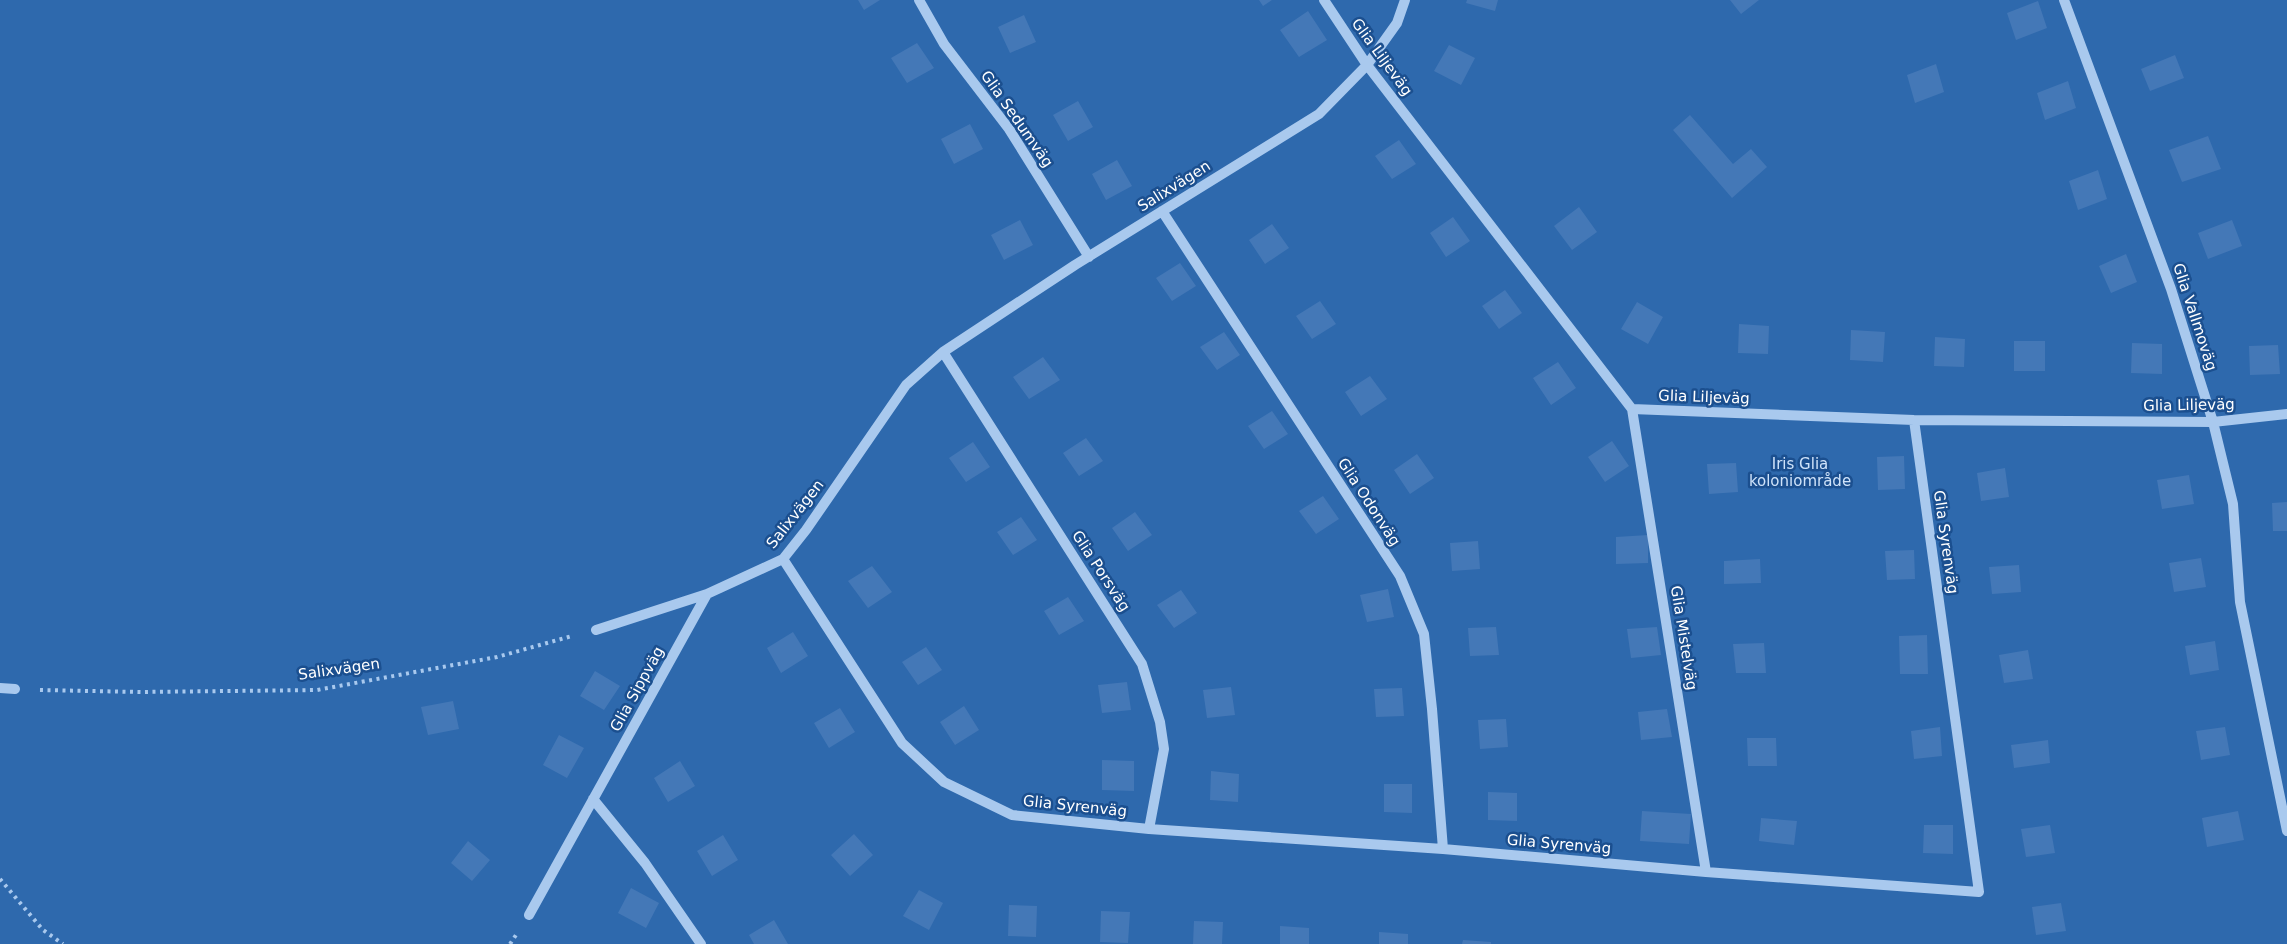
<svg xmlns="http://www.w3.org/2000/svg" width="2287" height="944" font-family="'DejaVu Sans',sans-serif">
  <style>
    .green { fill: #2e69ad }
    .building { fill: #4478b7 }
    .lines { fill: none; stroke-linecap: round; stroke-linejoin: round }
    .path { stroke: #a9c9ee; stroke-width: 4; stroke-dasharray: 3 4.5; stroke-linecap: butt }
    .minor { stroke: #a9c9ee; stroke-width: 10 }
    .labels { text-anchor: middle; stroke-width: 5; stroke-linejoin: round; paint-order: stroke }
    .street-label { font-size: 15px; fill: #fff; stroke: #1b4f8f }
    .park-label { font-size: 15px; fill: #cfe3fa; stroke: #1b4f8f }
  </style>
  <rect width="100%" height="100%" fill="#1b4f8f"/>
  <!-- green -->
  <path class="green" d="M0,0H2287V944H0Z"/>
  <!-- building -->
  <path class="building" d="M858,0H880L864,10Z
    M1259,0H1272L1263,6Z
    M1467,0H1498L1495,11L1466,3Z
    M1730,0H1759L1741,14Z
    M2038,1L2047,28L2016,40L2007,13Z
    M1308,11L1327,40L1299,57L1280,30Z
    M1024,15L1036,42L1010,53L998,27Z
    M917,43L934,68L907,83L891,58Z
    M1449,45L1475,58L1461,85L1434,71Z
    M2175,55L2184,78L2150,91L2141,69Z
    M1936,64L1944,92L1915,103L1907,75Z
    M2068,81L2076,108L2045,120L2037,93Z
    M1078,101L1093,127L1068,141L1053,115Z
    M1690,115L1733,164L1751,149L1767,167L1732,198L1673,130Z
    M970,124L983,149L954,164L941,139Z
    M2208,136L2221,169L2182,182L2169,150Z
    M1399,140L1416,164L1392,179L1375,156Z
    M1117,160L1132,186L1106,200L1092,174Z
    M2098,170L2107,199L2078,210L2069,181Z
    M1579,207L1597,232L1572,250L1554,226Z
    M1453,217L1470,241L1446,257L1430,233Z
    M1020,220L1033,245L1004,260L991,235Z
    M2232,220L2242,246L2208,259L2198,233Z
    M1272,224L1289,248L1265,264L1249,240Z
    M2126,254L2137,282L2111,293L2099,266Z
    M1180,263L1196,286L1172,301L1156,278Z
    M1505,290L1522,313L1499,329L1482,306Z
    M1320,301L1336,324L1312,339L1296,316Z
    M1637,302L1663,317L1648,344L1621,329Z
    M1739,324L1769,326L1768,354L1738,353Z
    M1851,330L1885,332L1883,362L1850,360Z
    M1224,332L1240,355L1217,370L1200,347Z
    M1935,337L1965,339L1964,367L1934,366Z
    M2014,341H2045V371H2014Z
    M2132,343L2162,344V374L2131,373Z
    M2278,345L2280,374L2250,375L2249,346Z
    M1043,357L1060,380L1029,399L1013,377Z
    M1558,362L1576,388L1551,405L1533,378Z
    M1370,376L1387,399L1361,416L1345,392Z
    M1272,411L1288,434L1264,449L1248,426Z
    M1086,438L1103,461L1079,476L1063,453Z
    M1612,441L1629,466L1605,482L1588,457Z
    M973,442L990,467L966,482L949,458Z
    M1417,454L1434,478L1410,494L1394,470Z
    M1904,456L1905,489L1878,490L1877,457Z
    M1736,463L1738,492L1709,494L1707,464Z
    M2005,468L2009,497L1981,501L1977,473Z
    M2189,475L2194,504L2162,509L2157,480Z
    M1323,496L1339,519L1316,534L1299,511Z
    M2287,502V531H2273L2272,503Z
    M1135,512L1152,535L1128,551L1112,528Z
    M1021,517L1037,540L1013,555L997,532Z
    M1648,535V563L1616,564V537Z
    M1478,541L1480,569L1452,571L1450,543Z
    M1914,550L1915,579L1887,580L1885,551Z
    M2201,558L2206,587L2174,592L2169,563Z
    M1760,559L1761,583L1724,584V561Z
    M2019,565L2021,592L1992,594L1989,567Z
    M872,566L892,592L868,608L848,581Z
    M1388,589L1394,617L1367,622L1360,595Z
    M1181,590L1197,613L1174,628L1157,605Z
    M1068,597L1084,621L1059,635L1044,611Z
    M1496,627L1499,655L1470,656L1468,628Z
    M1657,627L1661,655L1631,658L1627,629Z
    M793,632L808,656L781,673L767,648Z
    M1927,635L1928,674H1900L1899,636Z
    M2215,641L2219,670L2190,675L2185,646Z
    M1764,643L1766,673H1736L1733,644Z
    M926,647L942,670L918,685L902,662Z
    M2028,650L2033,679L2004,683L1999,655Z
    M595,671L620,686L604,710L580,696Z
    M1127,682L1131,710L1102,713L1098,685Z
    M1231,687L1235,715L1207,718L1203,690Z
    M1402,688L1404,716L1376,717L1374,689Z
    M453,701L459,729L428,735L421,707Z
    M964,706L979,730L955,745L940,722Z
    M840,708L855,732L829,748L814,723Z
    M1667,709L1672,737L1641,740L1638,712Z
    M1506,719L1508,747L1480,749L1478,720Z
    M1940,727L1942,756L1914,759L1911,731Z
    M2225,727L2230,755L2201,760L2196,731Z
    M559,735L584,748L567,778L543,765Z
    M1747,738H1776L1777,766H1748Z
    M2048,740L2050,763L2014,768L2011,745Z
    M1102,760L1134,761V791L1102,790Z
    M680,761L695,786L668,802L654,778Z
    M1211,771L1239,774L1238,802L1210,800Z
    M1384,784H1412V813L1384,812Z
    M1488,792L1517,793V821L1488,820Z
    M1642,811L1691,814L1689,844L1640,841Z
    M2238,811L2244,840L2207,847L2202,818Z
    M1761,818L1797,821L1794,845L1759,841Z
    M1924,825H1953V854L1923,853Z
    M2050,825L2055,853L2026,857L2021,829Z
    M854,834L873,855L850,876L831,855Z
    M723,835L738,860L712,876L697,851Z
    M468,841L490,860L472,881L451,863Z
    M631,888L659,903L646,928L618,913Z
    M919,890L943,903L929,930L903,916Z
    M2061,903L2066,931L2036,935L2032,907Z
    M1009,905L1037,906L1036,937L1008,936Z
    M1101,911L1130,912L1128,943L1100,942Z
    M774,920L788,944H754L749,935Z
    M1194,921L1223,922L1222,944H1193Z
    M1280,926L1309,928V944H1280Z
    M1379,932L1408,934V944H1379Z
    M1463,940L1491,942V944H1462Z"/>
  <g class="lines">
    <!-- path -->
    <path class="path" d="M40,690L141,692L317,690L497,657L572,636
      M0,879L43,930L63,944
      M510,944L516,935"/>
    <!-- minor -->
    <path class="minor" d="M919,0L944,44L1009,129L1089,257
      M1324,0L1367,65L1632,409L1914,420L2213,422L2287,414
      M2064,0L2171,289L2213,422L2233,504L2240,602L2287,831
      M1162,211L1400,576L1424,634L1432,709L1443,849
      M943,352L1142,664L1160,722L1164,749L1149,829
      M1632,409L1706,872
      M783,559L902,743L944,782L1012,815L1149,829L1443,849L1706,872L1979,892L1914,420
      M596,630L707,594L783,559L806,530L906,385L943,352L1075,265L1319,114L1367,65L1397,23L1405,0
      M0,688L15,689
      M593,799L645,863L701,944
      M529,915L707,594"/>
  </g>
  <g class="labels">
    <!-- street labels -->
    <g class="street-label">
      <text transform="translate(1382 57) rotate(54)" y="5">Glia Liljeväg</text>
      <text transform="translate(1017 119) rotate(55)" y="5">Glia Sedumväg</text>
      <text transform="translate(1174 186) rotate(-32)" y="5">Salixvägen</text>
      <text transform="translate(2195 317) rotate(72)" y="5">Glia Vallmoväg</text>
      <text transform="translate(1704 397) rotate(2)" y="5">Glia Liljeväg</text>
      <text transform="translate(2189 405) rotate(-1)" y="5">Glia Liljeväg</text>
      <text transform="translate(1369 502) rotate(57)" y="5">Glia Odonväg</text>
      <text transform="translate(795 514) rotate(-52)" y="5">Salixvägen</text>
      <text transform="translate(1946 542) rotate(82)" y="5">Glia Syrenväg</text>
      <text transform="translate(1101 571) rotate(57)" y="5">Glia Porsväg</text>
      <text transform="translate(1684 638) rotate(81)" y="5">Glia Mistelväg</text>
      <text transform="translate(339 669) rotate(-8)" y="5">Salixvägen</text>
      <text transform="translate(637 689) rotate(-61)" y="5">Glia Sippväg</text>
      <text transform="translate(1075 806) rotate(6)" y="5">Glia Syrenväg</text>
      <text transform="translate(1559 844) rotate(5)" y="5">Glia Syrenväg</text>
    </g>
    <!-- park labels -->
    <g class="park-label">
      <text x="1800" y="469">Iris Glia<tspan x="1800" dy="17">koloniområde</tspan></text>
    </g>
  </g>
</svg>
